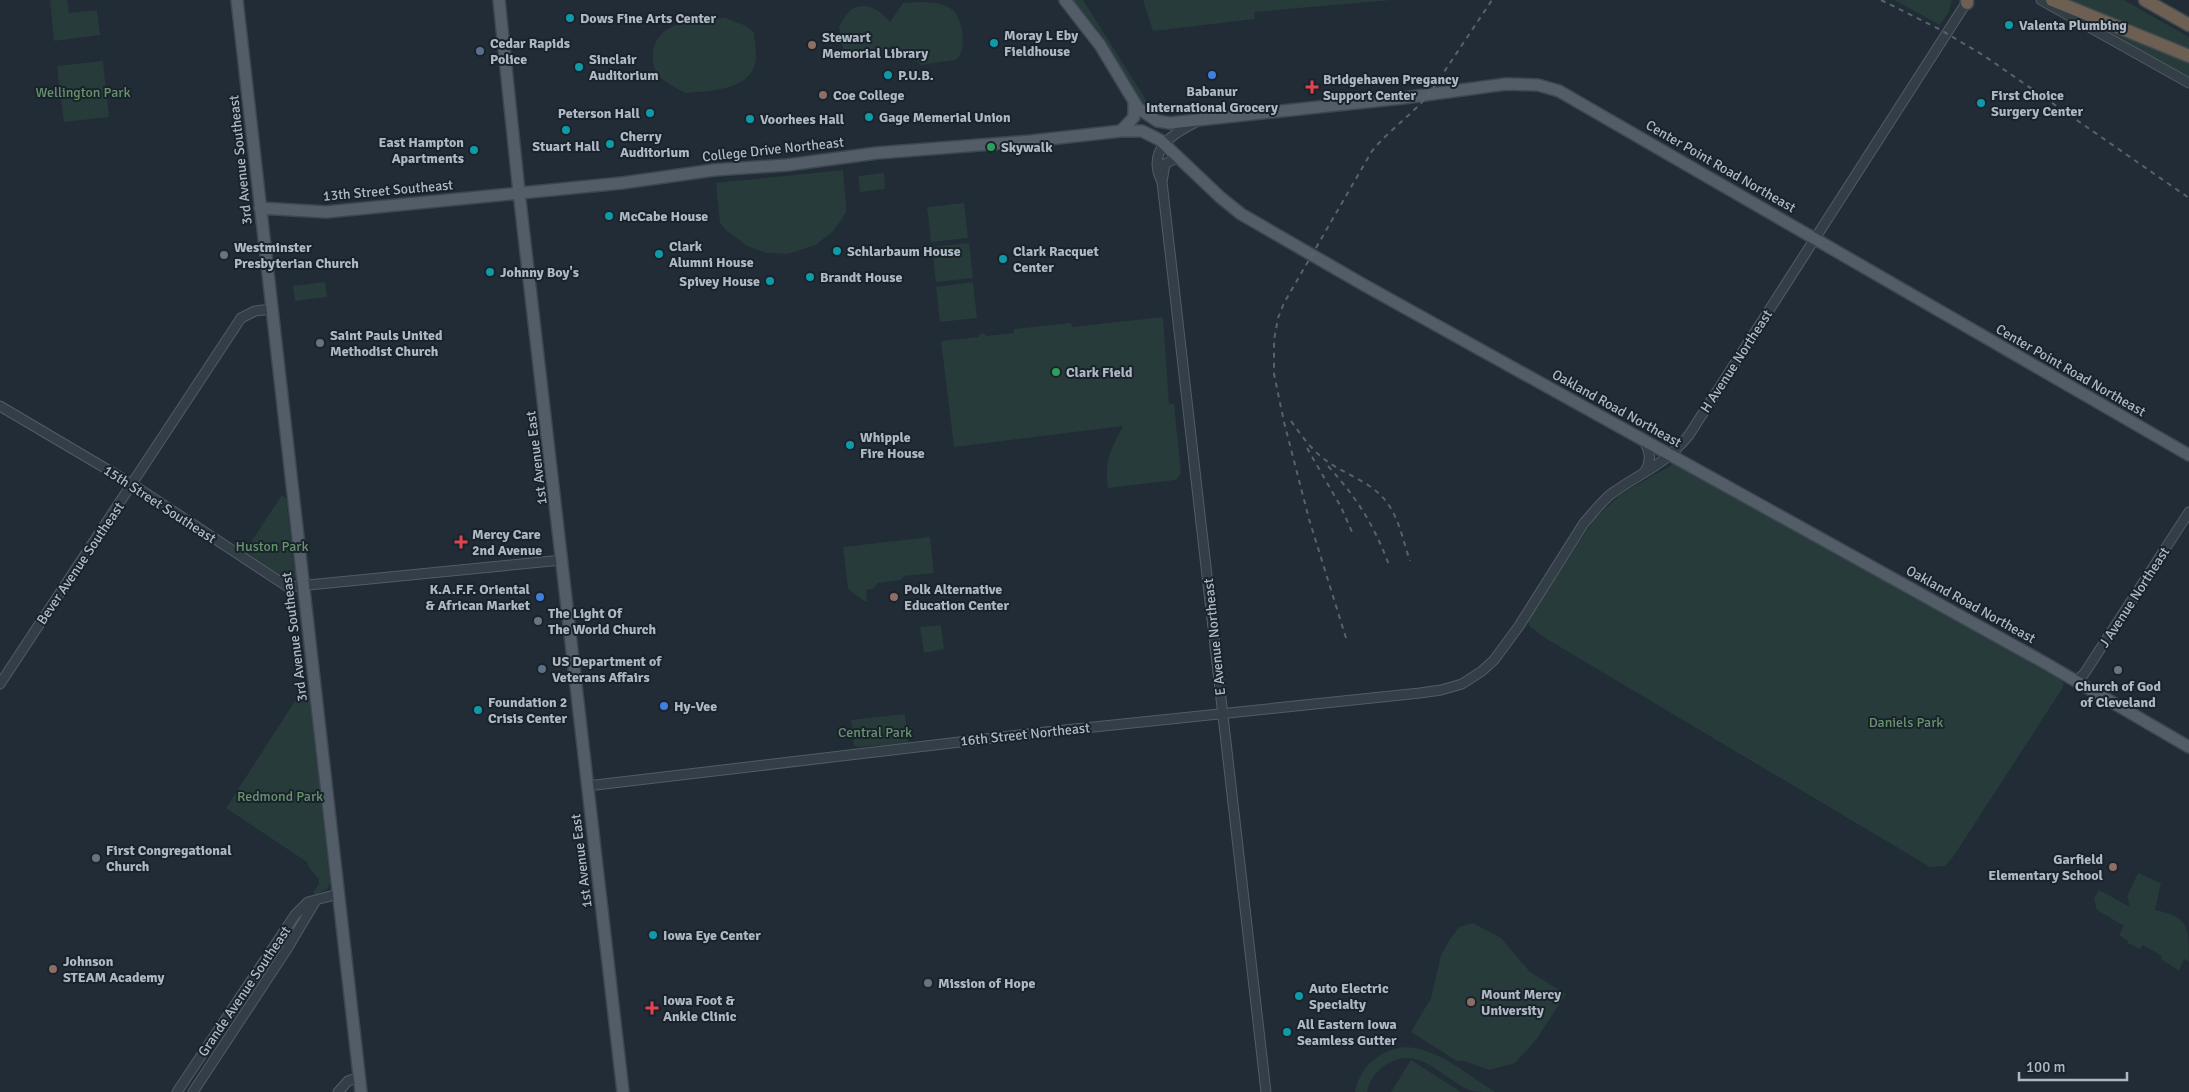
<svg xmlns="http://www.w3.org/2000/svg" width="2189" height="1092" font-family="Signika,sans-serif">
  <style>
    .green { fill: #263b3a }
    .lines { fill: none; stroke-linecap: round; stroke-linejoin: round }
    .minor-casing { stroke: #525c65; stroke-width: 11 }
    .major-casing { stroke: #3e4751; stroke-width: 14 }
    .highway-casing { stroke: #3f4952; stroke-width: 15 }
    .minor { stroke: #343e47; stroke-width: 9 }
    .major { stroke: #525d67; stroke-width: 11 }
    .highway { stroke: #6d5f52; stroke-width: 12 }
    .rail { stroke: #56636e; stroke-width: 2; stroke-dasharray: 5 5; stroke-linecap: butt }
    .culture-dot { fill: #0f9aa8; stroke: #1a232c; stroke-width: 2 }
    .education-dot { fill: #8d6e63; stroke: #1a232c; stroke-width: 2 }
    .service-dot { fill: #5c6f8a; stroke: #1a232c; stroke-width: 2 }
    .shop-dot { fill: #3f7fe0; stroke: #1a232c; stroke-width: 2 }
    .health-dot { fill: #e0444e; stroke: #1a232c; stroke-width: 2 }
    .leisure-dot { fill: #2e9e5b; stroke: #1a232c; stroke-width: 2 }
    .worship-dot { fill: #6b7280; stroke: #1a232c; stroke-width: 2 }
    .labels { text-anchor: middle; stroke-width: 4; stroke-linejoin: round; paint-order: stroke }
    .poi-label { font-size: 14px; font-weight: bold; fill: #afb9c4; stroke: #1a232c; text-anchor: start }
    .park-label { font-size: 14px; fill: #67936d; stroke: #1a232c }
    .street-label { font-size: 14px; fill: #afb9c4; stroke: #1a232c }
  </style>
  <rect width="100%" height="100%" fill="#212c36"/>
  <!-- green -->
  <path class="green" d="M50,0H67L69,13L97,10L100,35L54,41Z
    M1073,0H1083L1148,103L1157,111L1171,113L1157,112L1156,114L1146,108L1103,37Z
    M1143,0H1392L1254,12L1255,19L1153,31Z
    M1894,0H1952L1949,12L1940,25Z
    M2064,0H2124L2189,37V52Z
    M922,2C933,2 944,3 953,10C963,19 968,53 955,60L920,65L917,60L893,46L860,60L845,58L839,27C842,21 846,14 851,10C865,0 882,11 890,22L903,3Z
    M725,18L744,25L754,32C755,42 758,58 754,67C745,91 707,91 685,93C676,88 666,83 659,76C654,70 652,62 653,54C655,20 699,19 725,18Z
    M2101,26L2189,61V79L2101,30Z
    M103,61L109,117L64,122L57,66Z
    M843,170L846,204V212L840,222L832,232L816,245L788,254L767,253L747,246L726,230L720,223L716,183Z
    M884,173L885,189L860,192L858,176Z
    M964,203L968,238L931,242L927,207Z
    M969,243L973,278L936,282L932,247Z
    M325,282L327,297L295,301L293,286Z
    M973,282L977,318L940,322L936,287Z
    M1163,317L1169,404H1174L1181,474L1176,480L1108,488C1104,460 1111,449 1123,426L954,447L941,341L978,337L982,333L987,336L1014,333V329L1071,323L1072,327Z
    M1673,464L2061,680L2064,684L2062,689L1953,857L1945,866L1930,867L1545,638L1529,626V619L1595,518L1621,494Z
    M282,495L286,498L295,577L290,581L283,578L245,551Z
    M930,537L934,573L904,576L901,580L878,583L873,589L866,590L867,601H864L848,589L843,547Z
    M941,625L944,649L924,653L920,627Z
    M302,690L308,691L309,695L330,882L327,889L315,895L313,892L319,884V879L309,868L307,862L226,808Z
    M905,714L908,743L858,747L854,745L851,720Z
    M2138,873L2161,883L2155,910C2189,917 2189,925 2189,962L2184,959L2179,971L2161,959L2162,956L2143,945L2140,949L2128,943V941L2119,935L2124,926L2097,910L2094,898L2099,890L2130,907L2127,896Z
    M1473,923L1501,938L1530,972L1566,994L1536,1040L1515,1063L1490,1070L1464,1061H1457L1411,1032L1431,998L1441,955L1450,939L1459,927Z
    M1405,1047C1438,1048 1468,1075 1495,1092C1488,1092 1478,1092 1472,1091C1444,1081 1421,1044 1387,1064C1376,1070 1370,1080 1367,1092H1355C1360,1066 1380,1050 1405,1047Z
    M1411,1060L1461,1092H1391Z"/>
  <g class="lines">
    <defs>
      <path id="minor" d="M2041,0L2189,83
        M1183,161L1174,159L1165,164L1162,182L1266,1092
        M1161,180C1147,149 1173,133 1198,121
        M0,406L132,484L288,587L562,560
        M1642,439C1651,450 1652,461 1644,473
        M2076,681L2084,674L2189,512
        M0,684L241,318L255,311L272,309
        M587,786L1036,733L1420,693L1441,690L1462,684L1482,671L1494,660L1519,626L1584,523C1593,513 1601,502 1611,494C1641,472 1663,467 1689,435L1968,0
        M177,1092L295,915L308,902L338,894
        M193,1092L287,949L315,902
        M338,1092L348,1081L359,1077"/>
      <path id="major" d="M237,0L361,1092
        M499,0L519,192L623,1092
        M1065,0L1100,45L1138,108L1157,121L1170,123L1403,98L1506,84L1538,85L1559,91L2189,455
        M1121,131L1134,117V103
        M260,208L326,212L622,183L714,170L787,165L877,153L1031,141L1121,131H1142L1160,140L1220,197L1241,214L1364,285L2045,663L2189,747"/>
      <path id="highway" d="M2052,0L2189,56
        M2145,0L2189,25
        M1967,3V0"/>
    </defs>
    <!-- minor casing -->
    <use href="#minor" class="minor-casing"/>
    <!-- major casing -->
    <use href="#major" class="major-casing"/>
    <!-- highway casing -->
    <use href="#highway" class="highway-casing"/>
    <!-- minor -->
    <use href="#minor" class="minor"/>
    <!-- major -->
    <use href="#major" class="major"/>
    <!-- highway -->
    <use href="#highway" class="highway"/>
    <!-- rail -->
    <path class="rail" d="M1881,0L1939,29L1983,55L2189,198
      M1291,421C1301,435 1311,449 1324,459C1343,474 1370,481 1385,500C1399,517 1403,541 1410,561
      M1307,448L1341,507L1352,532
      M1328,466C1357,498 1374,525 1389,565
      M1346,638L1309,519L1284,422L1274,374V340L1278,318L1284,303L1372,151C1389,130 1412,115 1430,93L1492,0"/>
  </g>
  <!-- markers -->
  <g class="culture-dot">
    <circle cx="570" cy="18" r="5"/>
    <circle cx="2009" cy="25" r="5"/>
    <circle cx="994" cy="43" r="5"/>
    <circle cx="579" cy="67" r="5"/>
    <circle cx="888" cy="75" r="5"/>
    <circle cx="1981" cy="103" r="5"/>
    <circle cx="650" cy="113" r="5"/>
    <circle cx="869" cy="117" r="5"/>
    <circle cx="750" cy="119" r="5"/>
    <circle cx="566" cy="130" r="5"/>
    <circle cx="610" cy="144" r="5"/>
    <circle cx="474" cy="150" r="5"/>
    <circle cx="609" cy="216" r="5"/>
    <circle cx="837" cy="251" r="5"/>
    <circle cx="659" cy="254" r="5"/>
    <circle cx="1003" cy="259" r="5"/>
    <circle cx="490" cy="272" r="5"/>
    <circle cx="810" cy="277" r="5"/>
    <circle cx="770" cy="281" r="5"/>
    <circle cx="850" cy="445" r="5"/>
    <circle cx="478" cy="710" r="5"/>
    <circle cx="653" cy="935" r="5"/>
    <circle cx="1299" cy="996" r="5"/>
    <circle cx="1287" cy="1032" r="5"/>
  </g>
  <g class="education-dot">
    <circle cx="812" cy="45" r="5"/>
    <circle cx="823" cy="95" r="5"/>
    <circle cx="894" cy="597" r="5"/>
    <circle cx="2113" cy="867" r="5"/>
    <circle cx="53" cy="969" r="5"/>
    <circle cx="1471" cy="1002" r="5"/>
  </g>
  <g class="service-dot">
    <circle cx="480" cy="51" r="5"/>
    <circle cx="542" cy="669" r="5"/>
  </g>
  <g class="shop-dot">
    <circle cx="1212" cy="75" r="5"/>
    <circle cx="540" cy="597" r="5"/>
    <circle cx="664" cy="706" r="5"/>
  </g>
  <g class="health-dot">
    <path d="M1309.5 79.5h5v5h5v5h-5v5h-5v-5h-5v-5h5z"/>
    <path d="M458.5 534.5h5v5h5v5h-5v5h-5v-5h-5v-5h5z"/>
    <path d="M649.5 1000.5h5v5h5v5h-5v5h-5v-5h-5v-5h5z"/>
  </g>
  <g class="leisure-dot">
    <circle cx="991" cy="147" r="5"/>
    <circle cx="1056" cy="372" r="5"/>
  </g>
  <g class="worship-dot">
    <circle cx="224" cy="255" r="5"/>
    <circle cx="320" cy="343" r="5"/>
    <circle cx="538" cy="621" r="5"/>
    <circle cx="2118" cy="670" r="5"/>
    <circle cx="96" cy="858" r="5"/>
    <circle cx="928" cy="983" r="5"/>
  </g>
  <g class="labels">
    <!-- poi labels -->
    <g class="poi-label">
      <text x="580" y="23">Dows Fine Arts Center</text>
      <text x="2019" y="30">Valenta Plumbing</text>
      <text x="1004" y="40">Moray L Eby<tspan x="1004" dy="16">Fieldhouse</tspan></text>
      <text x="822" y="42">Stewart<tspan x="822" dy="16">Memorial Library</tspan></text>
      <text x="490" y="48">Cedar Rapids<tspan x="490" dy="16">Police</tspan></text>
      <text x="589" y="64">Sinclair<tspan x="589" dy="16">Auditorium</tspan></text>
      <text x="898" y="80">P.U.B.</text>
      <text x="1323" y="84">Bridgehaven Pregancy<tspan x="1323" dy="16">Support Center</tspan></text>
      <text x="1212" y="96" text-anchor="middle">Babanur<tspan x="1212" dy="16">International Grocery</tspan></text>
      <text x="833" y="100">Coe College</text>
      <text x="1991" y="100">First Choice<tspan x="1991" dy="16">Surgery Center</tspan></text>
      <text x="640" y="118" text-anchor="end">Peterson Hall</text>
      <text x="879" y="122">Gage Memerial Union</text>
      <text x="760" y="124">Voorhees Hall</text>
      <text x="620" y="141">Cherry<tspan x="620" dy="16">Auditorium</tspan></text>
      <text x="464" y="147" text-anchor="end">East Hampton<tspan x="464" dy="16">Apartments</tspan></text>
      <text x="566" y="151" text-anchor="middle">Stuart Hall</text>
      <text x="1001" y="152">Skywalk</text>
      <text x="619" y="221">McCabe House</text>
      <text x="669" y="251">Clark<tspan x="669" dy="16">Alumni House</tspan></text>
      <text x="234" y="252">Westminster<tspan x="234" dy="16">Presbyterian Church</tspan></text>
      <text x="847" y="256">Schlarbaum House</text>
      <text x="1013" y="256">Clark Racquet<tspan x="1013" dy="16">Center</tspan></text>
      <text x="500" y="277">Johnny Boy's</text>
      <text x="820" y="282">Brandt House</text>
      <text x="760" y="286" text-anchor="end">Spivey House</text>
      <text x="330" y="340">Saint Pauls United<tspan x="330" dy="16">Methodist Church</tspan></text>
      <text x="1066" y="377">Clark Field</text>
      <text x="860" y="442">Whipple<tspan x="860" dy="16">Fire House</tspan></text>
      <text x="472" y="539">Mercy Care<tspan x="472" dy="16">2nd Avenue</tspan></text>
      <text x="530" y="594" text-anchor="end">K.A.F.F. Oriental<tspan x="530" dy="16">&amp; African Market</tspan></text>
      <text x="904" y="594">Polk Alternative<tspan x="904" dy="16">Education Center</tspan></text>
      <text x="548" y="618">The Light Of<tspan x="548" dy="16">The World Church</tspan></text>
      <text x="552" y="666">US Department of<tspan x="552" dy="16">Veterans Affairs</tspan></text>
      <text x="2118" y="691" text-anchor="middle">Church of God<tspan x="2118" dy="16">of Cleveland</tspan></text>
      <text x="488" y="707">Foundation 2<tspan x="488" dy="16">Crisis Center</tspan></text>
      <text x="674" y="711">Hy-Vee</text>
      <text x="106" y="855">First Congregational<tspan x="106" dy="16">Church</tspan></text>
      <text x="2103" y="864" text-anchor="end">Garfield<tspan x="2103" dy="16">Elementary School</tspan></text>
      <text x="663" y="940">Iowa Eye Center</text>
      <text x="63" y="966">Johnson<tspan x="63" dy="16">STEAM Academy</tspan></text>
      <text x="938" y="988">Mission of Hope</text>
      <text x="1309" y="993">Auto Electric<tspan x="1309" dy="16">Specialty</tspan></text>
      <text x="1481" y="999">Mount Mercy<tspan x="1481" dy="16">University</tspan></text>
      <text x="663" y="1005">Iowa Foot &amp;<tspan x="663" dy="16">Ankle Clinic</tspan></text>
      <text x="1297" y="1029">All Eastern Iowa<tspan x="1297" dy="16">Seamless Gutter</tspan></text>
    </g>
    <!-- park labels -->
    <g class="park-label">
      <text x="83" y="97">Wellington Park</text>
      <text x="272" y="551">Huston Park</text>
      <text x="1906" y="727">Daniels Park</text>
      <text x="875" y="737">Central Park</text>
      <text x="280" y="801">Redmond Park</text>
    </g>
    <!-- street labels -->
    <g class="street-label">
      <text transform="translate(773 149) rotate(-6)" y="5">College Drive Northeast</text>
      <text transform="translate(240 160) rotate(-96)" y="5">3rd Avenue Southeast</text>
      <text transform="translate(1721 166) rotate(30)" y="5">Center Point Road Northeast</text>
      <text transform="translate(388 190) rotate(-5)" y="5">13th Street Southeast</text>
      <text transform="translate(1736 361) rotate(-57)" y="5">H Avenue Northeast</text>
      <text transform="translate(2071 370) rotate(30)" y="5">Center Point Road Northeast</text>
      <text transform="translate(1617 408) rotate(29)" y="5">Oakland Road Northeast</text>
      <text transform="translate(536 458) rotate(-97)" y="5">1st Avenue East</text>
      <text transform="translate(160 504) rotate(33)" y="5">15th Street Southeast</text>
      <text transform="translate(80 563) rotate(-56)" y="5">Bever Avenue Southeast</text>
      <text transform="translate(2134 597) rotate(-57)" y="5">J Avenue Northeast</text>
      <text transform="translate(1971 604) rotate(29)" y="5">Oakland Road Northeast</text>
      <text transform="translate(294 637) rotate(-97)" y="5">3rd Avenue Southeast</text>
      <text transform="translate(1214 637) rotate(-96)" y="5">E Avenue Northeast</text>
      <text transform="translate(1025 734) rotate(-6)" y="5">16th Street Northeast</text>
      <text transform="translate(581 861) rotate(-97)" y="5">1st Avenue East</text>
      <text transform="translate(244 991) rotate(-56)" y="5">Grande Avenue Southeast</text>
    </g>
  </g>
  <!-- scale -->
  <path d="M2019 1072v8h108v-8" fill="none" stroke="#afb9c4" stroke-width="2.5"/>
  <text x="2026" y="1072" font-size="15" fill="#afb9c4" stroke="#1a232c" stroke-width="4" paint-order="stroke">100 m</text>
</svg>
